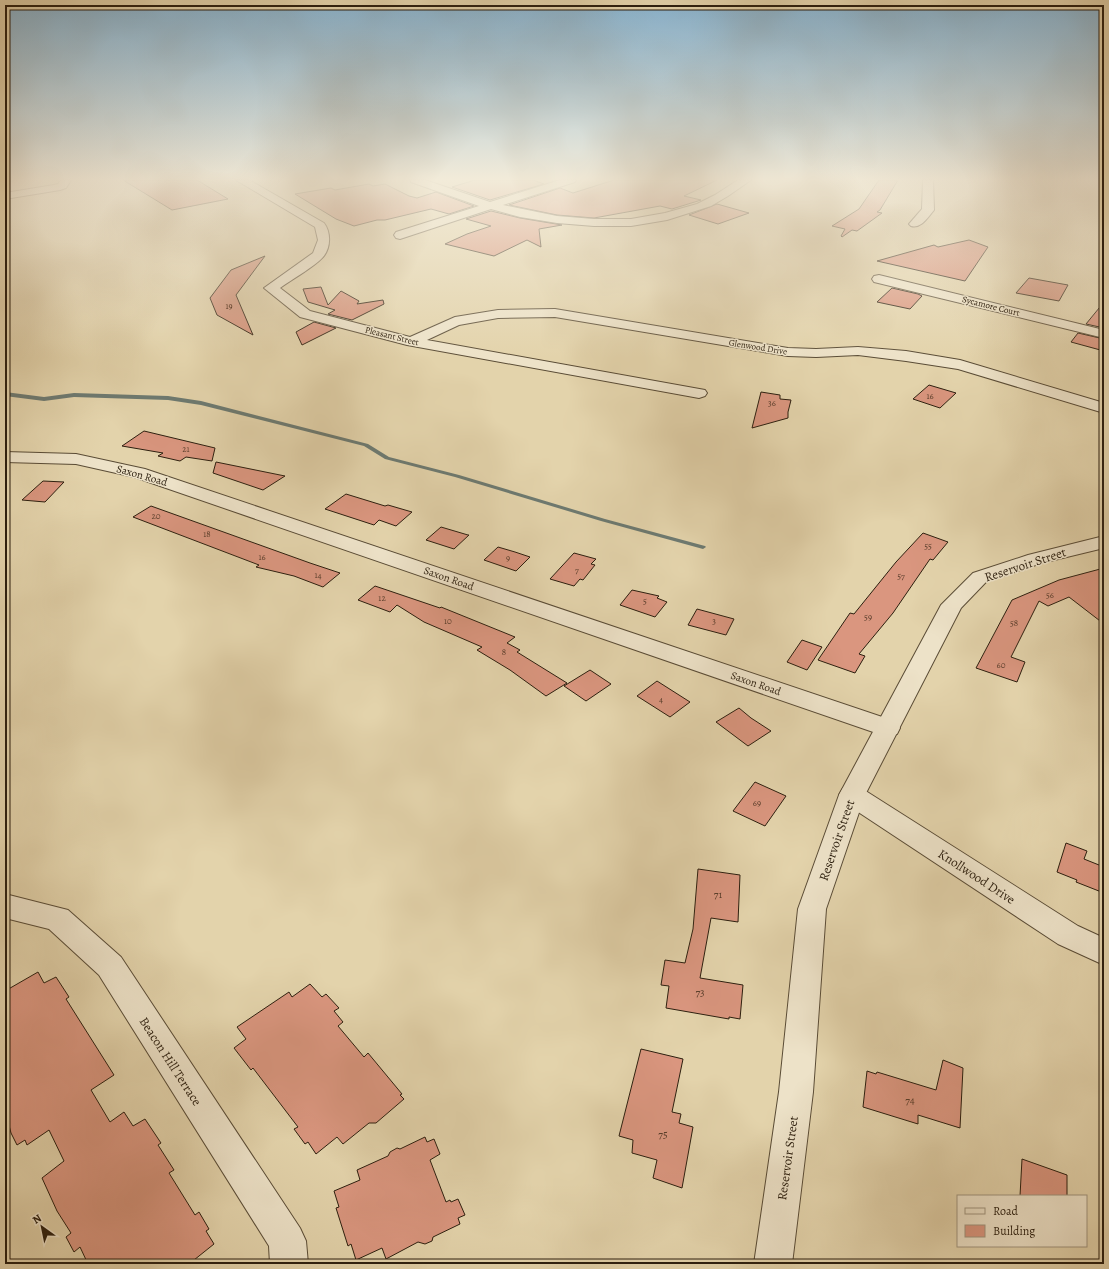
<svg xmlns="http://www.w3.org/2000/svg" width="1109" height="1269" font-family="Alegreya,serif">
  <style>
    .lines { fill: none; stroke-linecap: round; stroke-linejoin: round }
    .stream { fill: #6d7a71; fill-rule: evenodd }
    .building { fill: #da967f; stroke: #2c1f0f }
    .minor-casing { stroke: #5a4c36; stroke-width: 2 }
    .tertiary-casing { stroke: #5a4c36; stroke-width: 2 }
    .minor { fill: #ede2c8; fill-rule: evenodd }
    .tertiary { fill: #ede2c8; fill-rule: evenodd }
    .labels { text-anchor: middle; stroke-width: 3; stroke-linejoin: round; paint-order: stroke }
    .number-label { font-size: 9px; fill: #583d2b }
    .far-street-label { font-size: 9px; fill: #2c1f0f; stroke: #ede2c8 }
    .street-label { font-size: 11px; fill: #2c1f0f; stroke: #ede2c8 }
    .near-number-label { font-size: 11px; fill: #583d2b }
    .near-street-label { font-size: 13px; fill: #2c1f0f; stroke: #ede2c8 }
  </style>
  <rect width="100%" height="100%" fill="#e3d3ab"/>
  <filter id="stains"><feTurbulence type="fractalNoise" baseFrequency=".005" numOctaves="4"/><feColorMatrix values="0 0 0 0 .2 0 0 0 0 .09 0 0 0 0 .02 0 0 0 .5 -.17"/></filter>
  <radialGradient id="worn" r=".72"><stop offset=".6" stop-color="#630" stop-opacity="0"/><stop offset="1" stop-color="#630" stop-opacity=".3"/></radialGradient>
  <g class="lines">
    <!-- stream -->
    <path class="stream" d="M11,180H17L5,184V182Z
      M5,392L44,397L74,393L168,396L201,401L368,444L389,457L459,475L605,519L705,546L706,547L703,549L601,521L455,477L385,459L364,446L201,405L168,400L74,397L44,401L5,396Z"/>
  </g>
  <!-- building -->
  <path class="building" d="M123,180H197L228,199L172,210Z
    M475,180H533L544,184L490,200L452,187Z
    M614,180H717L684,196L701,200L672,209L660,206L594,218L557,215L509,205L560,188L573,193Z
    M879,180H898L880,210L877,212L882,213L857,231L852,230L842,237L841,236L845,229L832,226L859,209Z
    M369,184L373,186L385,184L409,196L417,198L436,192L474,206L449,214L431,209L385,220H377L354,226L336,219L295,194L331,188L335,190Z
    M717,204L749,213L718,224L689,215Z
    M491,211L520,218L562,225L539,229L541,247L527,240L494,256L445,244L467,234L491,226L466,219Z
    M969,240L988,247L965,281L877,261L934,245L938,247Z
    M265,256L236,295L253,335L217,315L210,298L231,270Z
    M1029,278L1068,285L1059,301L1016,293Z
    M321,287L328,305L341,291L359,301L357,304L383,300L384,304L352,320L328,314L335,310L308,302L303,289Z
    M892,288L918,294L922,296L910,309L877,302Z
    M1104,302V328L1086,324Z
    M314,322L336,328L302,345L296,332Z
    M1078,333L1104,339V351L1071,342Z
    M929,385L956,393L940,408L913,399Z
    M761,392L780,395V399L791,400L788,412V418L752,428Z
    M144,431L215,448L212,461L186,457L180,461L158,456L163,453L122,446Z
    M216,462L285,476L263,490L213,473Z
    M43,481L64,482L45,502L22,500Z
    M346,494L385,506L388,505L412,512L396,526L379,520L374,525L325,509Z
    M151,506L310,563L340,573L323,587L294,576L256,567L259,565L133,517Z
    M441,527L468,535H469L454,549L426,540Z
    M923,533L948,542L933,560L930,559L893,613L859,654L865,656L855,673L818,660L850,613L854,614L896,562Z
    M498,547L515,552L530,557L516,571L484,560Z
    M574,553L596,559L591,564L595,565L583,580L580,579L574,586L550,579Z
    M1104,568V624L1069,597L1048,606L1039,601L1011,657L1025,662L1017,682L976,668L1012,600L1059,580Z
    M375,586L440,608L441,607L515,637L507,643L520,650L517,652L567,683L546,696L510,670L477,650L482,647L424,622L397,605L390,612L358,600Z
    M632,590L659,596L657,598L667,602L655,617L620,605Z
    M697,609L734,619L726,635L688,625Z
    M802,640L822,647L807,670L787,662Z
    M590,670L611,684L586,701L564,686Z
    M657,681L690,702L670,717L637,696Z
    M739,708L751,718L771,731L748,746L716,722Z
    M755,782L786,796L765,826L733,811Z
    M1066,843L1087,851L1084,859L1104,867V893L1076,882L1077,880L1057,872Z
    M698,869L740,875L738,922L711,918L700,978L743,985L740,1019L729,1017V1019L666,1008L669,986L661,985L665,960L685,963L693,929Z
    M38,972L44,983L56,977L69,997L66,999L114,1075L91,1090L110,1122L124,1112L133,1126L145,1119L161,1143L158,1145L174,1170L169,1173L195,1215L199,1212L209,1229L206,1231L214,1244L189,1264H88L80,1247L74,1252L66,1237L71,1233L57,1211L42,1178L64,1161L49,1130L27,1145L25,1140L17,1145L11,1133L5,1110V991Z
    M310,984L322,997L326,994L339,1008L334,1011L343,1022L338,1026L364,1057L368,1053L402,1094L400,1095L404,1099L376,1123H369L343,1144L337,1137L316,1154L308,1142L305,1144L294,1129L298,1127L253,1068L251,1070L234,1048L246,1039L237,1027L289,992L292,997Z
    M641,1049L683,1059L672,1112L681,1114L679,1123L693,1127L682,1188L653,1178L657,1160L632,1153L633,1140L619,1136Z
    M943,1060L963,1068L960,1128L918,1115V1124L863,1107L867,1071L876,1074L877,1072L936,1090Z
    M425,1137L427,1142L434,1139L440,1154L430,1160L446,1202L450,1200L451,1202L458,1199L465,1215L458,1218L460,1224L433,1237L432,1241L425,1244L418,1242L386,1259L382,1248L356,1260L351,1244L348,1246L336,1208L339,1207L334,1191L360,1180L357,1170L388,1156L390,1152L397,1148L400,1149Z
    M1022,1159L1067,1175V1196H1020Z"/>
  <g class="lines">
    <defs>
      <path id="minor" d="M61,180H71L66,188L60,190L5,199V193L54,185L58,184Z
        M236,180H249L324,223C331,232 331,248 323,257C314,267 291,280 280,288L310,311L410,337L455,317L498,310L555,309L788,348L816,349L858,347L906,351L960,360L1104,403V413L958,369L906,361L858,355L816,357L788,356L555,317L498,318L459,325L427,340L705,390L707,393L705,396L699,398L407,345L300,317L264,288L313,253L318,240L315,227Z
        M410,180H425L490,202L560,180H576L575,182L503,205L557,216L594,219H631L665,213L697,204L715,195L738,180H751L728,196L711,206L667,220L631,226H594L557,223L520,217L491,209L400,239L396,238L394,235L396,232L479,206L411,182Z
        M923,180H933L934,210C928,217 921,229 911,226L909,224L922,209Z
        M879,275L1104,330V338L874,282L872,279L874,276Z
        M5,452L76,454L145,469L897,722L900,728L897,734L888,736L879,734L134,477L76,464L5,462Z
        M852,785L861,788L1078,926L1104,938V965L1058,944L843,802L839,795L843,788Z
        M5,894L68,910L121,957L300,1228L306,1241L308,1264H270L269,1246L99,975L49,929L5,918Z"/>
      <path id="tertiary" d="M1104,536V548L1042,563L987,581L961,608L865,795L826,909L813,1092L792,1264H754L779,1092L798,909L839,795L941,605L973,573L1028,555Z"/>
    </defs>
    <!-- minor casing -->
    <use href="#minor" class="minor-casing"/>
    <!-- tertiary casing -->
    <use href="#tertiary" class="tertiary-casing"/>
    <!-- minor -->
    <use href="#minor" class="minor"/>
    <!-- tertiary -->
    <use href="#tertiary" class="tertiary"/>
  </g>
  <!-- sky -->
  <linearGradient id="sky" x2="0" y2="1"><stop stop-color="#88b5d3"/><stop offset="0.5" stop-color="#f2ebd9"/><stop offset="1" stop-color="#f2ebd9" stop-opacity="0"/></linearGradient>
  <rect width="1109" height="358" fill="url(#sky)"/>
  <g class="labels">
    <!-- number labels -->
    <g class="number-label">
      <text x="229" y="309">19</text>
      <text x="930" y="399">16</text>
      <text x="772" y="406">36</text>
      <text x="186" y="452">21</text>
      <text x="156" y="519">20</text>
      <text x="207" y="537">18</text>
      <text x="928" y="549">55</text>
      <text x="262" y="560">16</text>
      <text x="508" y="561">9</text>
      <text x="577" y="573">7</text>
      <text x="318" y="578">14</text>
      <text x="901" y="579">57</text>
      <text x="1050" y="598">56</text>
      <text x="382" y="601">12</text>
      <text x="645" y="604">5</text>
      <text x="868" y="620">59</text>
      <text x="448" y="624">10</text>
      <text x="714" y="624">3</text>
      <text x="1014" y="626">58</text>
      <text x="504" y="655">8</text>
      <text x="1001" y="668">60</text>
      <text x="661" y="702">4</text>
      <text x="757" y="806">69</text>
    </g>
    <!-- far-street labels -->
    <g class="far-street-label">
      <text transform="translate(991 306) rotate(14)" y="3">Sycamore Court</text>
      <text transform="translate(392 336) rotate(14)" y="3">Pleasant Street</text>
      <text transform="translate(758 347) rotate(9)" y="3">Glenwood Drive</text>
    </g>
    <!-- street labels -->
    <g class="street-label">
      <text transform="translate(142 475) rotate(16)" y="4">Saxon Road</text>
      <text transform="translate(449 578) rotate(19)" y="4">Saxon Road</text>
      <text transform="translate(756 683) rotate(19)" y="4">Saxon Road</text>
    </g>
    <!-- near-number labels -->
    <g class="near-number-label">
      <text x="718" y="898">71</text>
      <text x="700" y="996">73</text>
      <text x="910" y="1104">74</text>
      <text x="663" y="1138">75</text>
    </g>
    <!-- near-street labels -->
    <g class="near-street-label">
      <text transform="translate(1025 564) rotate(-18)" y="5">Reservoir Street</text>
      <text transform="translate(836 840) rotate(-71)" y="5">Reservoir Street</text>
      <text transform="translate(977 876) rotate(33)" y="5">Knollwood Drive</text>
      <text transform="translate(171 1061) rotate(57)" y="5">Beacon Hill Terrace</text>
      <text transform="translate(787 1158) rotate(-82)" y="5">Reservoir Street</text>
    </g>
  </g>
  <!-- margin -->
  <rect width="1109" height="1269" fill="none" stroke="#e3d3ab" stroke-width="20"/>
  <rect x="6" y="6" width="1097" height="1257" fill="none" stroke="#2c1f0f" stroke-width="2"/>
  <rect x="10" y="10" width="1089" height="1249" fill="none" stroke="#2c1f0f"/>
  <!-- legend -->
  <rect x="957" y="1195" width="130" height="52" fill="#ede2c8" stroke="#a0947e"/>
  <rect x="965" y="1208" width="20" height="6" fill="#ede2c8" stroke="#a0947e"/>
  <text x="993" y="1215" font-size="12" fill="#2c1f0f">Road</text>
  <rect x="965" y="1225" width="20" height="12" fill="#da967f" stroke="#a0947e"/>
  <text x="993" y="1235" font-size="12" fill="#2c1f0f">Building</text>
  <!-- north arrow -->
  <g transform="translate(42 1227) rotate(327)" stroke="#ede2c8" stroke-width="3" paint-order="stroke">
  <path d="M0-3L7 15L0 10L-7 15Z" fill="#2c1f0f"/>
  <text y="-6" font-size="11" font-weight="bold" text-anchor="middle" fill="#2c1f0f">N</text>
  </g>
  <rect width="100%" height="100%" filter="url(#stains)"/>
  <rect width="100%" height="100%" fill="url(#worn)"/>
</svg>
